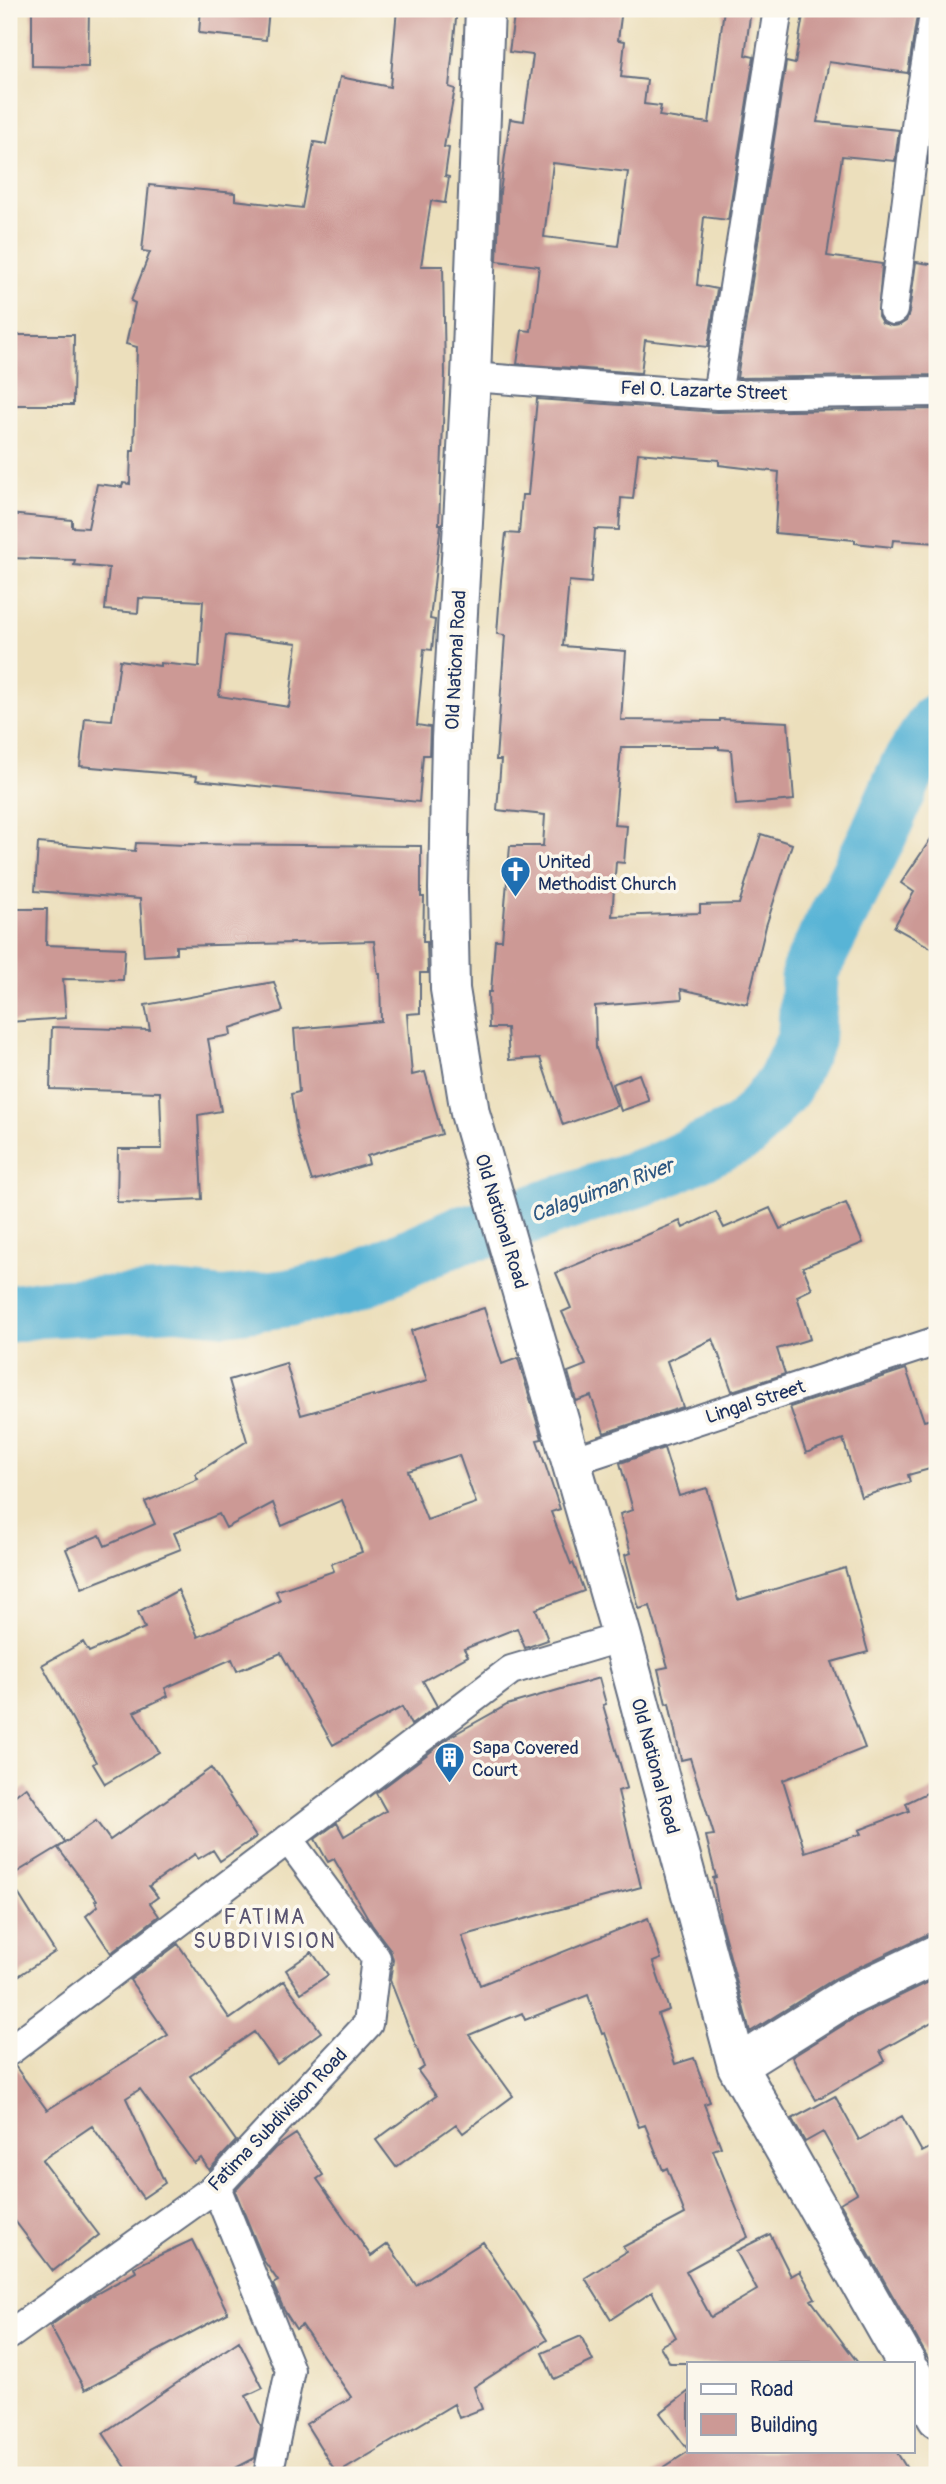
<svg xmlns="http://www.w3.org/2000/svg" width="946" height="2484" font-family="Pangolin,sans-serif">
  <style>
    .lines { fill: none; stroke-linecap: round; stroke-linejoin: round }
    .river { stroke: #58b4d6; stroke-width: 58 }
    .building { fill: #cc9995; fill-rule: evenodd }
    .minor-casing { stroke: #646d7f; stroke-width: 32 }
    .secondary-casing { stroke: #646d7f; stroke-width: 42 }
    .minor { stroke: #fff; stroke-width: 28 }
    .secondary { stroke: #fff; stroke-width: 38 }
    .labels { text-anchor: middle; stroke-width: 7; stroke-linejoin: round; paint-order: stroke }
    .street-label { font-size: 19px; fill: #1b2f5e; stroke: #fbf7ec }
    .poi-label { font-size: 19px; fill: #1b2f5e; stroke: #fbf7ec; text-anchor: start }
    .water-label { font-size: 21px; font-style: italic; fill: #2d5782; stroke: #fbf7ec }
    .neighbourhood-label { font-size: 21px; letter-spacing: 2px; fill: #595471; stroke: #fbf7ec }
  </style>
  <rect width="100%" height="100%" fill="#fbf7ec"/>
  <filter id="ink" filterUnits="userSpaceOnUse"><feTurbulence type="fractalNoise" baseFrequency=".0143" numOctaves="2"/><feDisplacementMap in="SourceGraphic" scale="14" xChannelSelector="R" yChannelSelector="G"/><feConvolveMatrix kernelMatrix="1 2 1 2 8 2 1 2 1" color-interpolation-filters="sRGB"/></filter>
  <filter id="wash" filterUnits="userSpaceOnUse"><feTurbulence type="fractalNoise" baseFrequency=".00686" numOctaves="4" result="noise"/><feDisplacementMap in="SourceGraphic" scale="28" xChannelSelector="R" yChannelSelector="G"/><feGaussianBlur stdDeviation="1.57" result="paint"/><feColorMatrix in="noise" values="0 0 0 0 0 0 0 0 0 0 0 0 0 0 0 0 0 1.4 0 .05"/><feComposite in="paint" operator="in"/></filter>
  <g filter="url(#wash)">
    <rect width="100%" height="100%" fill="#ecdfbc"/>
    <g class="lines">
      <!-- river -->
      <path class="river" d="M9,1314L39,1309L175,1301L224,1306L288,1298L350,1284L459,1235L495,1228L552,1207L660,1171L745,1131L784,1085L806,1039L810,971L877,838L908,768L937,722"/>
    </g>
    <g id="blocks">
      <!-- building -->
      <path class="building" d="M32,9H89L88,67L32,66Z
        M201,9H269L266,40L199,33Z
        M397,9H457L449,87L455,89L444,147L449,148L445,176L449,177L445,203L431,201L421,266H443L445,374L439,524H441L430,619L435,620L432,650L424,649L417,725L430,727L429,755H423L419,802L196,780L197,776L80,766L85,718L112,720L120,660L160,666V663L199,667L203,601L139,598L138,613L105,610L109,568L74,565L75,560L9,558V514L72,520V527L88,528L97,484L122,487L123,483L130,484L131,451H134L137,347L126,344L135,303L131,301L150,252L142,251L149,185L235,193V200L302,208L314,142L326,144L340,77L390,87ZM226,635L297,643L289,707L219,696Z
        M515,9H622L618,40L625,41L621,77L647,80L644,104L661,106L659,116L709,123L724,9H751L745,55L754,57L728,220L704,217L697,285L717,289L708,347L645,340L641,373L517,364L522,330L531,331L539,266L497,261L500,192L510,119L524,121L533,55L509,52ZM553,163L628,172L618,246L544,237Z
        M804,9H918L908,73L829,62L817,122L899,130L895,161L842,156L827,256L882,264L878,316L882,323L892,326L900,325L906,321L909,313L916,262L937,265V375L737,378L786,62L795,64Z
        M932,133H937V165L928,164Z
        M9,335H74L73,405H9Z
        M537,399L717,412L937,409V543L893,540L892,547L855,543V540L775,533L779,472L719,465V460L638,453L633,499L621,498L619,530L595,529L591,583L569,581L563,646L626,651L621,720L720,721V719L788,722L794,800L736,805L731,750L719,749V747H621L614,825L627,826L624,863L616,862L612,916L700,913V905L739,904L761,834L792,844L766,926L747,1004L681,989L682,999L595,1006L596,1048L617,1106L563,1125L540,1058L509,1060L507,1028H489L488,992H491L495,940H502L510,846H543L545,815L497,810L501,760H496L505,635L497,634L501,580L506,533L519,534L522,495H528Z
        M937,830V951L894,927L914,892L901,883Z
        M38,843L135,851L136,843L185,845V844L421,846V897H424L423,942H427L428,973H420V1013L407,1014L412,1075L425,1072L442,1134L367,1156L369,1164L312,1181L297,1134L291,1094L299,1092L294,1029L381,1021L380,974H378L374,941L176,946V954L144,956L140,899L35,891Z
        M9,909H47L46,945L125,948L123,980L63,979L66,1018L9,1022Z
        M274,982L283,1011L230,1028L231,1035L208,1039L221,1111L198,1115L202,1199L157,1201V1203L117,1202L118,1149H162L160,1092L50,1089L52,1027L150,1030L145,1005Z
        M639,1074L649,1101L621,1111L612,1084Z
        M846,1203L863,1243L803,1267L812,1289L797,1296L810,1339L777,1349L785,1374L732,1391L713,1339L667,1361L683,1407L604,1433L591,1396L576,1401L568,1372L586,1365L562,1312L571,1308L556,1273L680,1221L683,1228L716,1212L724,1228L770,1208L780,1229Z
        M484,1308L502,1364L518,1358L542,1439L537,1440L560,1509L551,1512L571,1564L573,1563L584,1591L536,1609L548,1640L525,1648L517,1628L464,1649L468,1656L423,1681L437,1706L411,1725L402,1707L333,1745L281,1653L237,1671L232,1659L165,1688L168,1696L134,1712L159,1752L105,1784L93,1764L96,1762L42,1665L83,1642L89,1652L145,1628L138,1612L178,1590L198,1637L280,1601L276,1591L334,1571L331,1564L362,1552L342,1500L282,1526L273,1503L226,1528L219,1514L174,1533L181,1549L82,1588L66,1549L100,1535L105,1546L155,1524L145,1502L198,1479L195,1474L247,1441L229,1380L286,1363L301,1415L373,1395V1397L427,1381L411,1331ZM459,1455L476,1503L427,1520L408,1471Z
        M906,1369L924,1421L931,1419L937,1442V1467L908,1475L910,1482L861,1497L843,1439L806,1453L790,1407Z
        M664,1448L679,1496L707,1488L738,1600L845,1568L868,1652L832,1662L865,1748L783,1780L805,1852L861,1834L859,1830L909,1811L906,1803L937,1788V1932L928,1934L836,1978L750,2032L721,1923L713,1878L716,1877L706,1836L714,1835L690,1758L681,1760L669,1703L666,1704L658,1669L668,1667L650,1606L639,1609L625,1555L631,1553L620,1514L633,1510L620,1463Z
        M599,1678L606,1704L603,1705L627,1788L618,1791L641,1887L462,1936L480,1985L648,1918L661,1959L653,1962L669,2010L658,2014L675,2064L694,2058L710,2102L704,2104L721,2147L713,2150L748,2237L686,2271L711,2317L757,2290L736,2251L770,2234L791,2276L800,2271L815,2298L811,2300L858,2363H670L660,2346L676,2337L652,2292L611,2319L585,2278L626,2252L623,2247L685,2214L667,2168L663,2170L645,2125L639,2127L605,2033L602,2034L588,1995L525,2020L522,2013L469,2035L513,2096L463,2133L456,2124L396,2167L376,2140L436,2096L418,2071L424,2067L390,1980L393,1960L390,1949L372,1925L334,1859L328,1862L315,1839L337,1823L344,1836L386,1811L376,1793L453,1735L507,1705Z
        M211,1768L256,1837L220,1861L213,1850L198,1859L195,1854L149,1886L158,1897L150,1903L159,1916L111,1953L86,1916L98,1906L95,1901L97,1900L58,1848L96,1821L110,1840Z
        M26,1787L65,1843L9,1877V1800Z
        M9,1879L55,1952L9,1982Z
        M178,1944L230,2019L284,1981L321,2032L277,2064L254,2032L190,2076L236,2141L209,2170L201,2158L194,2163L140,2089L126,2098L165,2183L143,2198L92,2126L42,2160L99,2235L53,2271L9,2213V2067L15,2066L47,2110L168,2035L130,1980Z
        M312,1952L328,1975L301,1993L286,1970Z
        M937,1978V2019L880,2051L885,2061L816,2100L792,2057L856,2017Z
        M835,2096L859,2140L902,2116L922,2152L937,2144V2374L840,2203L857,2193L823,2132L805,2142L792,2119Z
        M296,2134L323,2175L317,2179L371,2256L388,2244L416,2285L483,2242L547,2340L474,2387L482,2409L459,2418L454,2404L337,2474L306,2424L351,2397L302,2325L296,2329L284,2310L273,2284L278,2281L264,2261L235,2191L275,2148Z
        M192,2240L228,2313L85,2390L50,2326L94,2295L136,2272L134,2267Z
        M581,2336L593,2361L554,2379L542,2353Z
        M239,2341L263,2388L246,2396L261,2426L255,2458L222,2475H131L103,2433Z
        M689,2391V2451H896L911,2475H652L689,2451L660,2413Z"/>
    </g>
  </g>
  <g filter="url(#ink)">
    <use href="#blocks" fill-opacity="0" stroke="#646d7f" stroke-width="2"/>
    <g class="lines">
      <defs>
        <path id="minor" d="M893,310L918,111L935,9
          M471,377L717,395L937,392
          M717,395L778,9
          M572,1461L937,1341
          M9,2051L511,1670L622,1637
          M216,2187L290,2370L268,2475
          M9,2335L216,2187L368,2024L376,1958L288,1839"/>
        <path id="secondary" d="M485,9L471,377L451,739L448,889L450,989L470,1113L622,1637L737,2066L906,2363
          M737,2066L845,1998L937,1954
          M913,2375L937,2418"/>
      </defs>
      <!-- minor casing -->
      <use href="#minor" class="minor-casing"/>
      <!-- secondary casing -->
      <use href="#secondary" class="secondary-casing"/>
      <!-- minor -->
      <use href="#minor" class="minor"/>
      <!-- secondary -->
      <use href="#secondary" class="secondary"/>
    </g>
  </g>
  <!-- icons -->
  <defs>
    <symbol id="church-pin" viewBox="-11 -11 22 30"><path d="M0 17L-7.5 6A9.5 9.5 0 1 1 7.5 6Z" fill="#1f6fb2" stroke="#fbf7ec"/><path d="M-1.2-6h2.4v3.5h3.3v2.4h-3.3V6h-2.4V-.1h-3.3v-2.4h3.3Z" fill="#fff"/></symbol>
    <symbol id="building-pin" viewBox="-11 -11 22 30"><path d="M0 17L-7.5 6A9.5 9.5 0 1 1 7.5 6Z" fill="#1f6fb2" stroke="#fbf7ec"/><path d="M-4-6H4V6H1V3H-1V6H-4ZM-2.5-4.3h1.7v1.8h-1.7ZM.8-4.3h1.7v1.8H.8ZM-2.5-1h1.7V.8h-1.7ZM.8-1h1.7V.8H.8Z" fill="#fff"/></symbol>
  </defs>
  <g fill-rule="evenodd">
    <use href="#church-pin" x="498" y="854" width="35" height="47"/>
    <use href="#building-pin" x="432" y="1740" width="35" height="47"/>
  </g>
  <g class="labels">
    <!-- street labels -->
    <g class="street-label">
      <text transform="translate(704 390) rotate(2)" y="7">Fel O. Lazarte Street</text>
      <text transform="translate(455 660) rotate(-87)" y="7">Old National Road</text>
      <text transform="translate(502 1221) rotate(73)" y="7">Old National Road</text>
      <text transform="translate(755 1401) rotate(-18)" y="7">Lingal Street</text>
      <text transform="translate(656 1766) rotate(75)" y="7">Old National Road</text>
      <text transform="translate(277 2119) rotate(-46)" y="7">Fatima Subdivision Road</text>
    </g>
    <!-- poi labels -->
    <g class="poi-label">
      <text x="538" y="868">United<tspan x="538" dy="22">Methodist Church</tspan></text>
      <text x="472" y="1754">Sapa Covered<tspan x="472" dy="22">Court</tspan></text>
    </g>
    <!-- water labels -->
    <g class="water-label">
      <text transform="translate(602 1190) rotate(-20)" y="7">Calaguiman River</text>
    </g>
    <!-- neighbourhood labels -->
    <g class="neighbourhood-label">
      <text x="265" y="1924">FATIMA<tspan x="265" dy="24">SUBDIVISION</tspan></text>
    </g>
  </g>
  <!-- margin -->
  <rect width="946" height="2484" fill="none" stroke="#fbf7ec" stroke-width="35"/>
  <!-- legend -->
  <rect x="687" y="2362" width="228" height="91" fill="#fbf7ec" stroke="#a1a7b3" stroke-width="2"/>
  <rect x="701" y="2384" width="35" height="10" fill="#ffffff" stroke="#a1a7b3" stroke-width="2"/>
  <text x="750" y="2396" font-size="21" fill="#1b2f5e">Road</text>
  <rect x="701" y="2414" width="35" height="21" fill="#cc9995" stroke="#a1a7b3" stroke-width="2"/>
  <text x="750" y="2432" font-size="21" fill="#1b2f5e">Building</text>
</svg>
